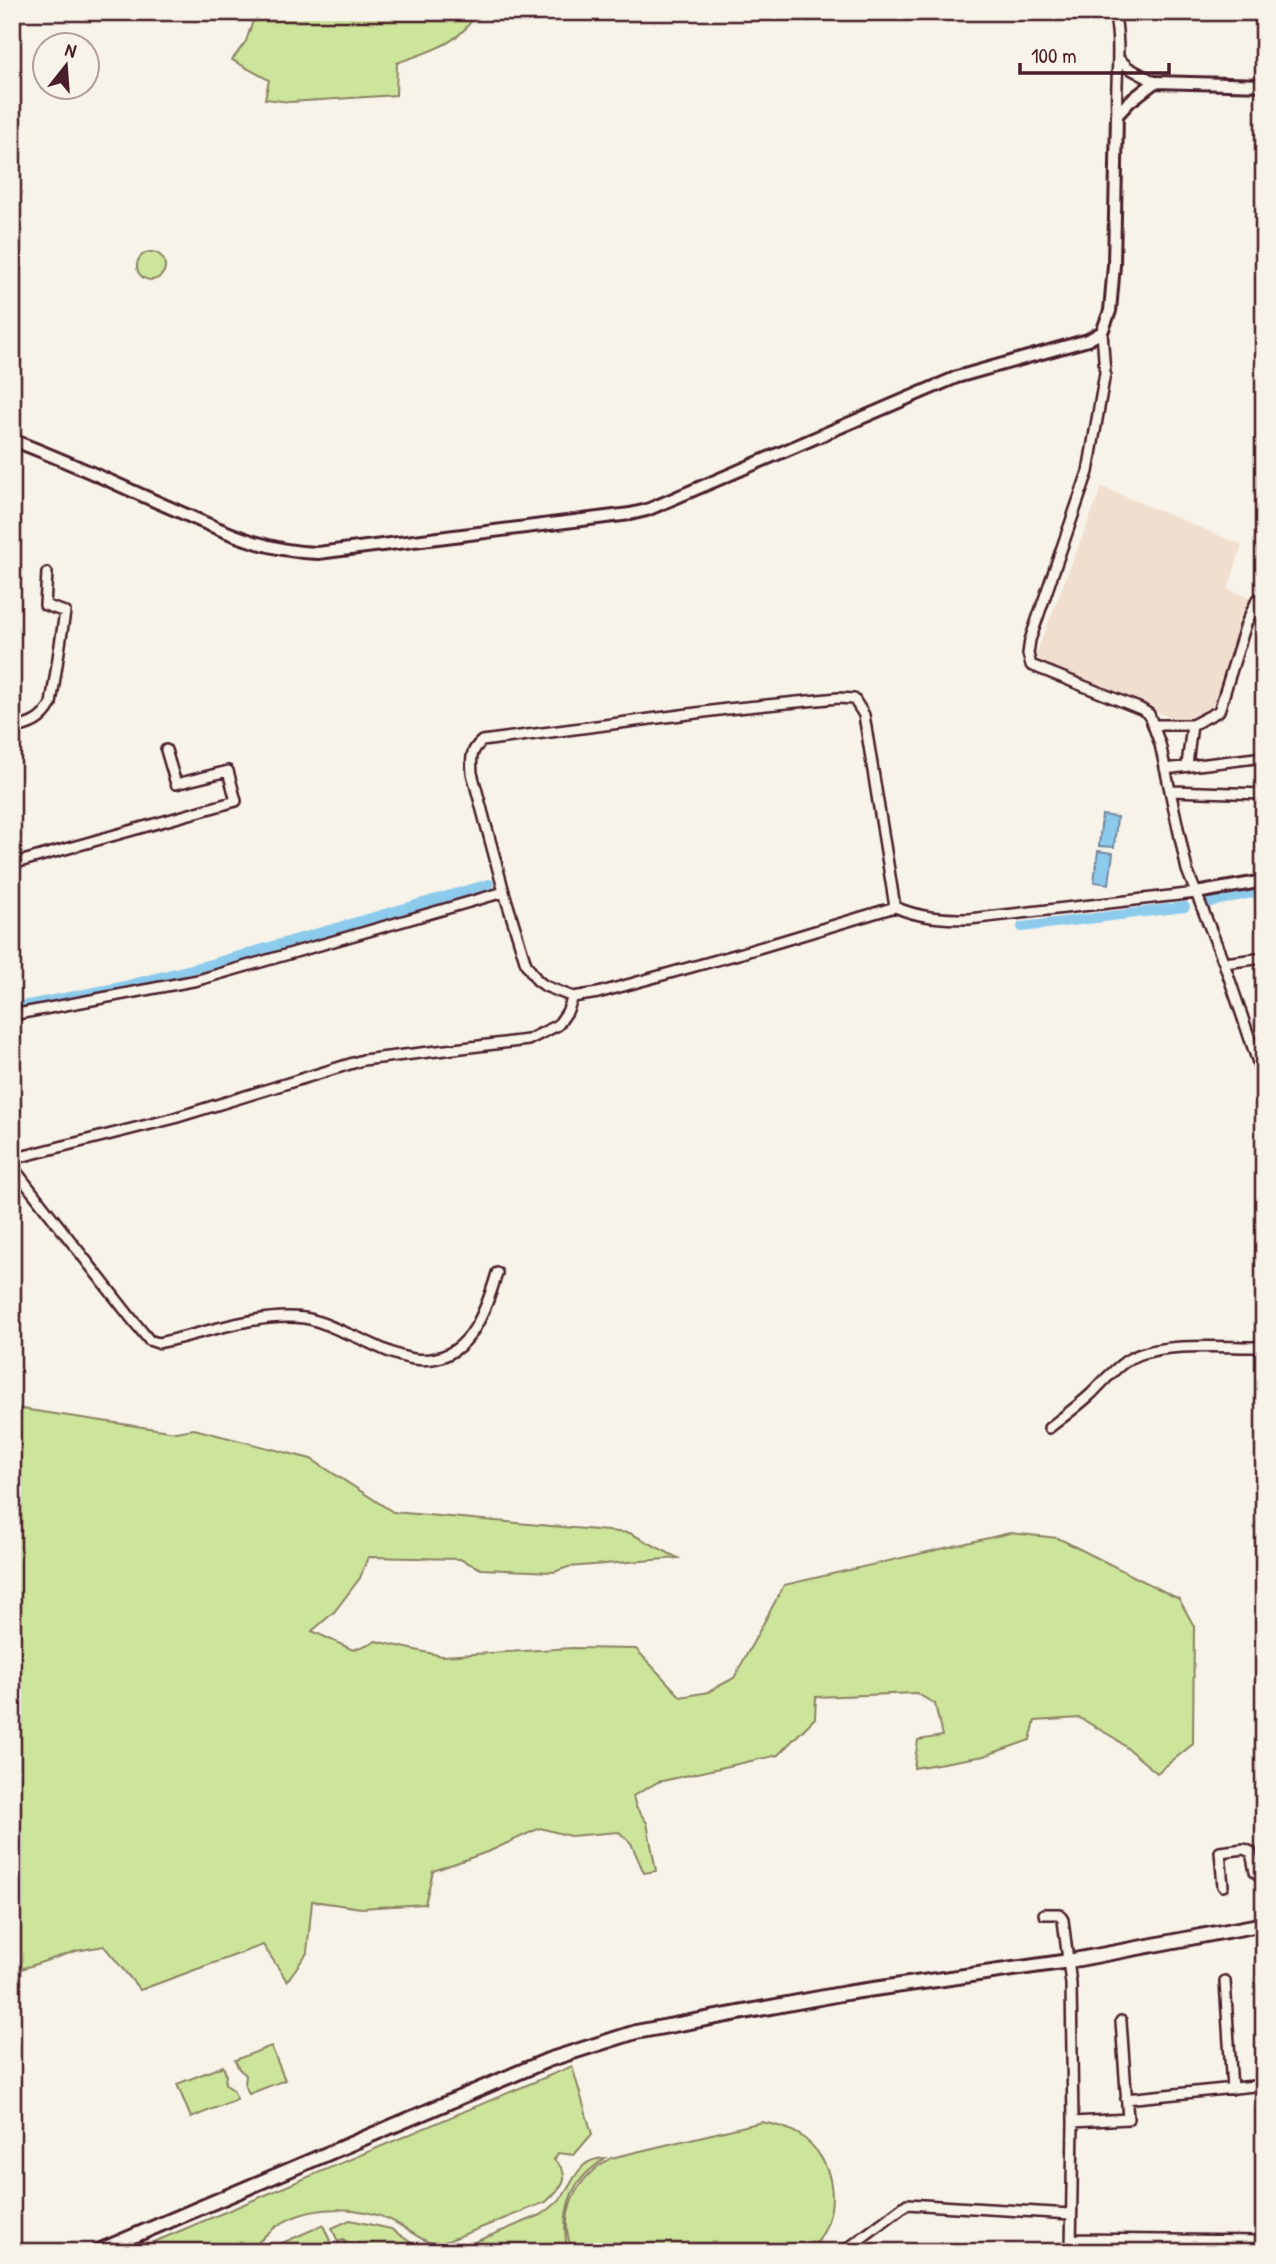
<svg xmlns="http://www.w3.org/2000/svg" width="1276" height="2264" font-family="'Patrick Hand',sans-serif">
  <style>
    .built { fill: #f0dece }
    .green { fill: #cce59b; stroke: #8b8263; stroke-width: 2 }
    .water { fill: #8dcbed; stroke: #72869f; stroke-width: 2 }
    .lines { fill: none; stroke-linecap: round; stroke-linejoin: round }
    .canal { stroke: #8dcbed; stroke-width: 10 }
    .minor-casing { stroke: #4a1f2b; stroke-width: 14 }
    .tertiary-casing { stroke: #4a1f2b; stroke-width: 16 }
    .secondary-casing { stroke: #4a1f2b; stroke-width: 18 }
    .minor { stroke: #f7f3e8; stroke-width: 9 }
    .tertiary { stroke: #f7f3e8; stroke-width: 10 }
    .secondary { stroke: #f7f3e8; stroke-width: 12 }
  </style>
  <rect width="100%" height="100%" fill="#f7f3e8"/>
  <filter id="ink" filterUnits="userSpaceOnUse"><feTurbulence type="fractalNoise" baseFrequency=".0143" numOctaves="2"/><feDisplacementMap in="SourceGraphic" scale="14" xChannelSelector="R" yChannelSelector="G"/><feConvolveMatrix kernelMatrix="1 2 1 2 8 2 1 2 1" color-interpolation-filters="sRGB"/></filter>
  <g filter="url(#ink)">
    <!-- built -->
    <path class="built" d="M1102,487L1242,545L1228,589L1251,599L1238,631L1214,703L1204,713L1178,721L1039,661L1036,654Z"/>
    <!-- green -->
    <path class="green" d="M253,12H476C463,44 426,52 397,63L396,95L290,102L265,99L269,80L232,60L246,41L255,15Z
      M137 266a14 14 0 1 1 28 0a14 14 0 1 1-28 0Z
      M15,1408L176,1432L194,1429L311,1459L393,1512L630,1533L678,1558L568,1567L554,1572L481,1569L460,1559L368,1557L360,1578L334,1612L312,1631L353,1650L376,1641L442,1656L572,1648L636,1649L681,1697L708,1692L734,1678L784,1585L1010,1533L1058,1538L1179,1599L1194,1626L1193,1744L1157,1773L1116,1739L1080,1718L1035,1721L1030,1740L984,1756L914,1768L918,1740L942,1736L935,1704L916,1693L816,1697L815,1718L778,1755L658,1782L633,1796L636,1807L647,1823L656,1871L644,1873L631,1843L619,1832L570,1836L540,1828L490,1851L433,1871L425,1904L361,1908L312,1901L307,1953L287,1981L263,1945L140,1990L104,1946L76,1951L12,1972V1410Z
      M271,2046L285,2080L249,2094L245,2085L246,2075L239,2069L235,2060Z
      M223,2066L226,2074L225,2084L233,2090L237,2099L191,2118L177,2084Z
      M572,2066L592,2134L574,2155L558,2153L554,2160C574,2176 561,2188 546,2202L440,2244C423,2244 408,2228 392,2221C360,2205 313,2205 282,2223C269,2230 259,2241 250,2252H130Z
      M762,2122C774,2125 787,2127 798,2134C839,2160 843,2218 809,2252H573C556,2214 577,2177 611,2158Z
      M605,2158C598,2164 589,2170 583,2177C565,2196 562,2227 568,2252H450L541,2215C550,2209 559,2202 565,2193C577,2175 580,2159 605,2158Z
      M350,2220L391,2229L413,2244L415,2252H350L344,2240L338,2242L332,2228Z
      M323,2225L331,2243L312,2252H286L282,2243Z"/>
    <!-- water -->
    <path class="water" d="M1102,815L1117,817L1114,847L1099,846Z
      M1098,851L1113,853L1109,884L1094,882Z"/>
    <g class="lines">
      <!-- canal -->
      <path class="canal" d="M1206,903L1264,890
        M1022,927L1185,907
        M12,1008L116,988L211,964L489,884"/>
      <defs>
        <path id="minor" d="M1114,12C1122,46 1115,80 1117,115
          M1119,59L1129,68L1155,82
          M1102,332L1105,373L1088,472L1030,640L1028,654L1031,665L1141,709L1149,714L1160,744L1187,870L1224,963L1264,1080
          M1153,725H1192
          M12,729C30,725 42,721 51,704L65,612L45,605L47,573
          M1187,765L1192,725L1219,711L1246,624L1257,600
          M1165,769L1264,757
          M1170,791L1264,794
          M12,864L236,801L228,771L176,784L166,750
          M504,892L472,773C471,759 470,751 482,741L727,709L838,698L854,699L864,715L895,907
          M1224,963L1264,958
          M12,1015L198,980L504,892L526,964L537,980L545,986L573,997L598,993L742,953L895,907C920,918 943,919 969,919L1196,893
          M12,1159L171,1119L363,1060L528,1040L558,1025L567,1012L573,997
          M12,1166L131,1318L149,1340L158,1343C203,1334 259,1312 304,1318C320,1320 335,1329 349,1334C370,1342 392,1356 414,1359C467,1366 485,1314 497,1273
          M1049,1428C1063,1417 1078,1406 1091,1394C1102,1383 1113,1370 1126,1361C1158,1340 1226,1348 1264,1347
          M1223,1886L1220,1852L1244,1849L1251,1852L1255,1872L1264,1879
          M1044,1914H1059L1063,1920L1071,1984L1073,2122L1071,2252
          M1225,1981L1232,2089
          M1126,2099L1264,2085
          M1073,2122L1128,2119L1121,2021
          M1071,2239L1264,2241
          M847,2249L907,2204L1071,2214"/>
        <path id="tertiary" d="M12,440C69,461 124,488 180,512C225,532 268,552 318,553L630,514L647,510L957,377L1088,340L1102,332L1110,311L1114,265L1117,115L1129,102L1155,82L1264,85
          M1196,893L1264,881"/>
        <path id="secondary" d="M96,2252L548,2060L636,2032L846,1993L1069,1961L1264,1924"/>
      </defs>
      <!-- minor casing -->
      <use href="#minor" class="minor-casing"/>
      <!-- tertiary casing -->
      <use href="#tertiary" class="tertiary-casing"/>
      <!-- secondary casing -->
      <use href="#secondary" class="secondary-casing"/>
      <!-- minor -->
      <use href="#minor" class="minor"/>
      <!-- tertiary -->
      <use href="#tertiary" class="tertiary"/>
      <!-- secondary -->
      <use href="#secondary" class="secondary"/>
    </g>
  </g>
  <!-- margin -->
  <rect width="1276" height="2264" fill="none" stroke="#f7f3e8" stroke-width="42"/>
  <rect x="21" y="21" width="1234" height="2222" fill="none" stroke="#4a1f2b" stroke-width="2.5" filter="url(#ink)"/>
  <!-- north arrow -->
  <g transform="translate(66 66) rotate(17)"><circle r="33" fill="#f7f3e8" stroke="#b29e9c" stroke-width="2"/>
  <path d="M0-5L12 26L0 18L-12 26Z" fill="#4a1f2b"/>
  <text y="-10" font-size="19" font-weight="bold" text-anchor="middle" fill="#4a1f2b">N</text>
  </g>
  <!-- scale -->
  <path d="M1020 63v10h149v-10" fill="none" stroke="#4a1f2b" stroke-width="3.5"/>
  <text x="1031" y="63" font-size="21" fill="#4a1f2b" stroke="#f7f3e8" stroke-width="5" paint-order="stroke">100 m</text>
</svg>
